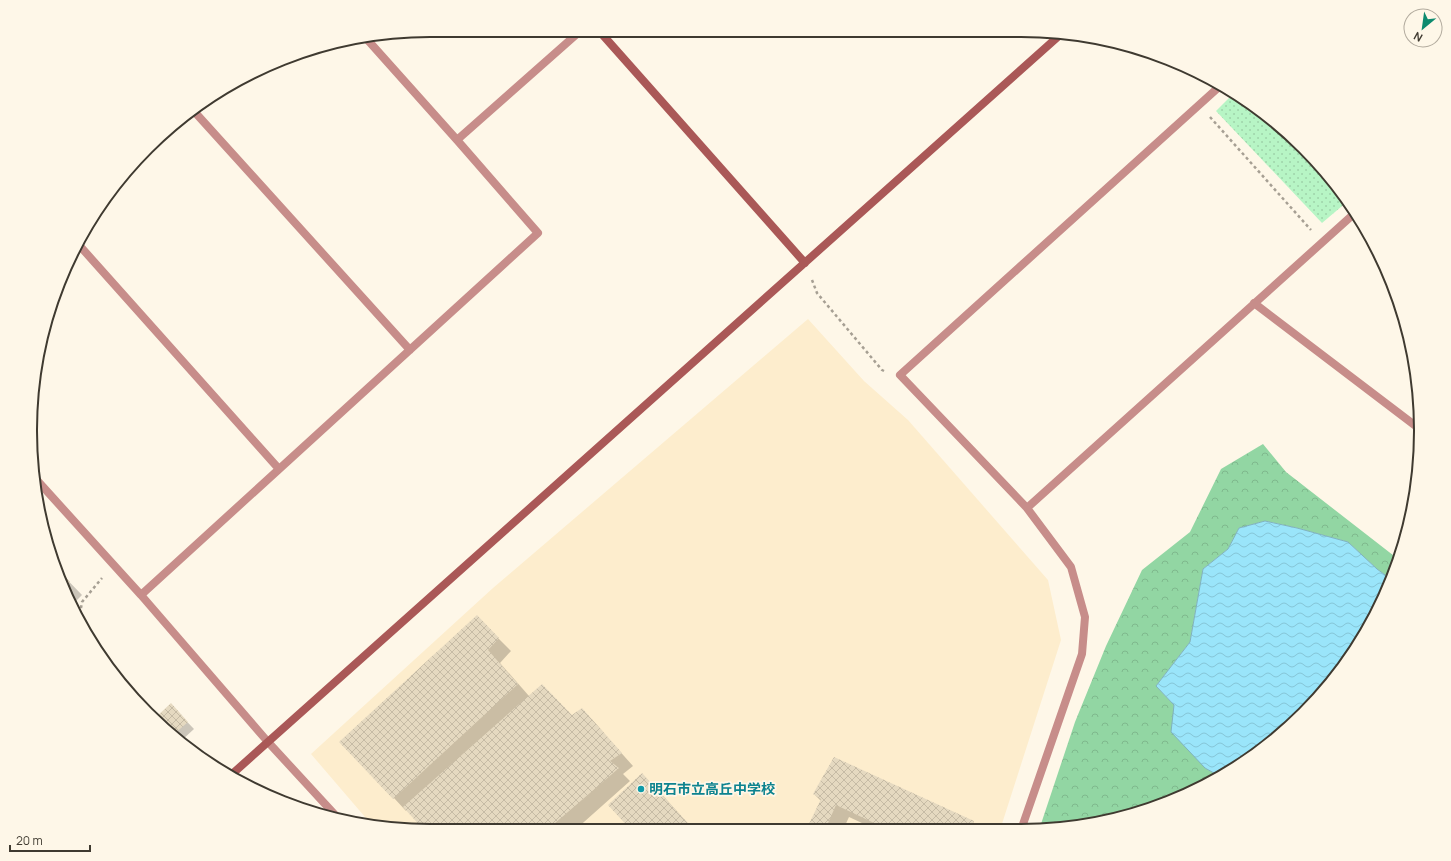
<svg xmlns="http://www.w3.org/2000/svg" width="1451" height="861" font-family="Manrope,'Noto Sans JP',sans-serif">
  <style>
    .built { fill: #fdedcd }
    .forest { fill: url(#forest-crowns) }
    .park { fill: url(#park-dots) }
    .water { fill: url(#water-waves); stroke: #7fb2bd }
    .shadow { fill: #0003 }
    .building { fill: url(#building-cross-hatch) }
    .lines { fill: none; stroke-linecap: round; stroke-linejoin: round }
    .path { stroke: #a69f93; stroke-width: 2.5; stroke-dasharray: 3 3; stroke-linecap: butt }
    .street { stroke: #c78d8a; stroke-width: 8 }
    .secondary { stroke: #aa5857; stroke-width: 8 }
    .culture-dot { fill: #0f9aa8; stroke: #fef7e8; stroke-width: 1.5 }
    .labels { text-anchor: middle; stroke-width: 3.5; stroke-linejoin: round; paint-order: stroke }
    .culture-label { font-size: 14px; font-weight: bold; fill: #0d838f; stroke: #fef7e8; text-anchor: start }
    .rim { fill: none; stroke: #3f3a30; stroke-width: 2 }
  </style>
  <defs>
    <pattern id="forest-crowns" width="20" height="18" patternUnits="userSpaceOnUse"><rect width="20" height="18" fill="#92d6a3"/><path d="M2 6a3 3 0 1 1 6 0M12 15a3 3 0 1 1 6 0" fill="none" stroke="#7fb88d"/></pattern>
    <pattern id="park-dots" width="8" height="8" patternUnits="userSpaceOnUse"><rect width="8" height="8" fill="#b7f5c5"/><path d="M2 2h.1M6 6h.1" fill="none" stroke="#9ed3aa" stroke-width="1.8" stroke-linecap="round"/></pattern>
    <pattern id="water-waves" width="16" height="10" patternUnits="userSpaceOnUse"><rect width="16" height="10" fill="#9ae5fa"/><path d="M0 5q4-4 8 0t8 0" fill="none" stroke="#86c5d7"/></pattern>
    <pattern id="building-cross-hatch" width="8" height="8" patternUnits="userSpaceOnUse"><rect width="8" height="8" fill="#e5d9c0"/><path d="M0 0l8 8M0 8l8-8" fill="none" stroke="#c6bba5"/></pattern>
  </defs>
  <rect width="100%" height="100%" fill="#fef7e8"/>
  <!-- built -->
  <path class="built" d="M808,319L864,381L908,420L1048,580L1061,640L1000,830H404L371,824L311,754L493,588Z"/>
  <!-- forest -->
  <path class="forest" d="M1263,444L1286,472L1398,559L1392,580L1377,569L1348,542L1297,528L1265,521L1239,528L1228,549L1203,569L1190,642L1156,686L1174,705L1205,768L1221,777L1124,817L1047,830H1039L1075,722L1106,646L1142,570L1190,532L1221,469Z"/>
  <!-- park -->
  <path class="park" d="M1234,93L1243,98L1304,147L1348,201L1322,223L1216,111Z"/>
  <!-- water -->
  <path class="water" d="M1265,521L1297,528L1348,542L1377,569L1392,580L1353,653L1285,731L1221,777L1205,768L1171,732L1174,705L1156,686L1190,642L1203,569L1228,549L1239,528Z"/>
  <!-- shadow -->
  <path class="shadow" d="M53,565L82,595L71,606Z
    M477,617L511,651L500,663L529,696L573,717L582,709L633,766L623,774L630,781L575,830H426L407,810L406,811L394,798Z
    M171,705L194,729L181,741L155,720Z
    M642,774L655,787L694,830H633L610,805Z
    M814,794L973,822L981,830H877L849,817L843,830H807L821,801Z"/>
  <!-- building -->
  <path class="building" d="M53,564L70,582L63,588L56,570Z
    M477,615L499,638L488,650L518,684L393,799L339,742Z
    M542,684L572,715L582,708L622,753L610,761L619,768L547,830H424L403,807Z
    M171,703L188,722L173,735L154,719Z
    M834,757L974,821L969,830H889L836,805L825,830H806L821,799L813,794Z
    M642,773L694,830H631L608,805Z"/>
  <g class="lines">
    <!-- path -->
    <path class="path" d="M1210,117L1311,230
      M812,280L817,293L882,370L884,371
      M79,620L82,602L102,578"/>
    <!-- street -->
    <path class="street" d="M192,109L410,350
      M457,140L578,33
      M79,245L279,469
      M1254,303L1421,430
      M35,478L141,595L268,742L337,817
      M1027,508L1356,212
      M141,595L538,233L457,140L365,37
      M1021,830L1082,654L1085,617L1071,567L1027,508L900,375L1220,86"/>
    <!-- secondary -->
    <path class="secondary" d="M601,33L805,263
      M231,775L1061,34"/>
  </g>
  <!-- markers -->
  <circle class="culture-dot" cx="641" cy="789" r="4"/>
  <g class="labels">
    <!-- culture labels -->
    <g class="culture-label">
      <text x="649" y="794">明石市立高丘中学校</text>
    </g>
  </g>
  <!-- crop -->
  <path d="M0 0H1451V861H0ZM430 37H1021A393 393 0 0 1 1414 430V431A393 393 0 0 1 1021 824H430A393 393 0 0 1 37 431V430A393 393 0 0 1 430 37Z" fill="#fef7e8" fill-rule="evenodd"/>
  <path class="rim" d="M430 37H1021A393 393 0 0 1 1414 430V431A393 393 0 0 1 1021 824H430A393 393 0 0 1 37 431V430A393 393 0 0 1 430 37Z"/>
  <!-- north arrow -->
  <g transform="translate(1423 28) rotate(209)"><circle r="19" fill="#fef7e8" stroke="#b2ab9e"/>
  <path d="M0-3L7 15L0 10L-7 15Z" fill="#0d8b6f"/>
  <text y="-6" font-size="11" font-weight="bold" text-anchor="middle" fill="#3f3a30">N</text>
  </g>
  <!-- scale -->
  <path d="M10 845v6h80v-6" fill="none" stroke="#3f3a30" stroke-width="2"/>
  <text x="16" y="845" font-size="12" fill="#3f3a30" stroke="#fef7e8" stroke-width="3" paint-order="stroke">20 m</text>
</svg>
